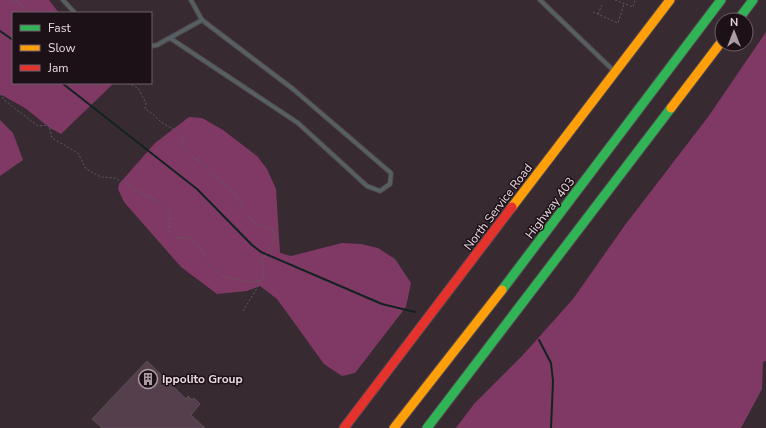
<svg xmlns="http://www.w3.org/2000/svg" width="766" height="428" font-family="'Nunito Sans',sans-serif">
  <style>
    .forest { fill: #803964 }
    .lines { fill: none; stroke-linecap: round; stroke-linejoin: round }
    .stream { stroke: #122222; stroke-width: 2 }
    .building { fill: #553f4c; stroke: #5b4f56 }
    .lane-casing { stroke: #53474d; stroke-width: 5.5 }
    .fast-casing { stroke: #53474d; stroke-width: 11 }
    .slow-casing { stroke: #53474d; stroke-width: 11 }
    .jam-casing { stroke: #53474d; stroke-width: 11 }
    .path { stroke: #5a5f61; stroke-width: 1; stroke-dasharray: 2 2; stroke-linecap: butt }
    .lane { stroke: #556063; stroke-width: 3.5 }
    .fast { stroke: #30b455; stroke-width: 9 }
    .slow { stroke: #ff9f0a; stroke-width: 9 }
    .jam { stroke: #e5322d; stroke-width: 9 }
    .labels { text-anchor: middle; stroke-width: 3; stroke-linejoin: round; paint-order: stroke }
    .street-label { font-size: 12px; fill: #ead9e2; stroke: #1d1118 }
    .poi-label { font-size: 12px; font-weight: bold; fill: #ead9e2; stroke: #1d1118; text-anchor: start }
  </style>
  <rect width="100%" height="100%" fill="#372a31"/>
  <!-- forest -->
  <path class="forest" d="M0,0H49L59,13H13V83H114L61,134L50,128L25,108L0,94Z
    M766,32V361L763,362L762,389L741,428H456L474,404L522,356L573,299L625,225L708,117Z
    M189,117L202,118L223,130L257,156L267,169L276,189L280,253L291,256L342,243L361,244L378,248L395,259L411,283L406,307L355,373L342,376L324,364L277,299L260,286L247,291L217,294L181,267L124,202L118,189L119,184L155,143Z
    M0,120L13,133L23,160L0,176Z"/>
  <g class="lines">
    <!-- stream -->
    <path class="stream" d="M0,31L13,40
      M62,83L197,189L252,245L261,252L382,304L415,312
      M539,340L551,363L553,381L551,428"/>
  </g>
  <!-- building -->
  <path class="building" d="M147,361L186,399L188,396L192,400L194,398L200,404L191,415L205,428H102L92,419Z"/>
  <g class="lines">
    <defs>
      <path id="lane" d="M63,0L75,13
        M540,0L614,71
        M170,38L298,123L367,186L380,191L390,184L391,173L293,89L202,20L191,0
        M151,46L157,45L202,20"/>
      <path id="fast" d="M738,20L753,0
        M502,290L721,0
        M427,428L671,108"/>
      <path id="slow" d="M671,108L722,41
        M512,207L670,0
        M394,428L502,290"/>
      <path id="jam" d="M344,428L512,207"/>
    </defs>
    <!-- lane casing -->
    <use href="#lane" class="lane-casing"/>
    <!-- fast casing -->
    <use href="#fast" class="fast-casing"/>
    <!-- slow casing -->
    <use href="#slow" class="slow-casing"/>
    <!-- jam casing -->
    <use href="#jam" class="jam-casing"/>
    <!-- path -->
    <path class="path" d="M12,0L20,4L30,13
      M615,0L633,7L635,0
      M593,12L618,23L624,4
      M598,14L602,5
      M128,83L138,88L146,103L145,109C152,113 156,117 161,122C169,128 180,130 184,140L180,145H182C184,148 186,151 189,153C195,160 205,163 209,172L234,192L242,207L251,219L260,225L273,230C278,241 268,252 261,261L264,275L262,280
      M0,94L5,101L38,126L49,125L52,138L78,153L86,169L101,177L115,178L157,201L170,213L169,233L173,238H190L200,247L208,262L222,276L250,282L262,280L243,311"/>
    <!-- lane -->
    <use href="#lane" class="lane"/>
    <!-- fast -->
    <use href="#fast" class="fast"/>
    <!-- slow -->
    <use href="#slow" class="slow"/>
    <!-- jam -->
    <use href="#jam" class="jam"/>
  </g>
  <!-- icons -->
  <defs>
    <symbol id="building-ring" viewBox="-11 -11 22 22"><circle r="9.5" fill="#1d1118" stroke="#ab9ca4" stroke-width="1.5"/><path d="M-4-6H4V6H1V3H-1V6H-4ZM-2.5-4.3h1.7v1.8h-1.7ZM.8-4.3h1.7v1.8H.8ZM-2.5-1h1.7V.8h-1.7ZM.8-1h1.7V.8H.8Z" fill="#ab9ca4"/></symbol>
  </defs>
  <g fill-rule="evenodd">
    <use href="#building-ring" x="137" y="368" width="22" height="22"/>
  </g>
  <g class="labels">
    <!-- street labels -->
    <g class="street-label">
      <text transform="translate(498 207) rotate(-53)" y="4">North Service Road</text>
      <text transform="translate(550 208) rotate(-53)" y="4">Highway 403</text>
    </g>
    <!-- poi labels -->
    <g class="poi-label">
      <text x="162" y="383">Ippolito Group</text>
    </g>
  </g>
  <!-- legend -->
  <rect x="12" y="12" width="140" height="72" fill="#1d1118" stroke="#6f6169"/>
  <rect x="20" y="25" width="20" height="6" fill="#30b455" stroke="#6f6169"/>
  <text x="48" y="32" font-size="12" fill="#ead9e2">Fast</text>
  <rect x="20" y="45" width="20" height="6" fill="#ff9f0a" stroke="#6f6169"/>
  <text x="48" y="52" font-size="12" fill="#ead9e2">Slow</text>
  <rect x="20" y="65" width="20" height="6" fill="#e5322d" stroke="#6f6169"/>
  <text x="48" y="72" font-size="12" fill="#ead9e2">Jam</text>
  <!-- north arrow -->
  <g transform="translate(734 32)"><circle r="19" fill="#1d1118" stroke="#6f6169"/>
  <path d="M0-3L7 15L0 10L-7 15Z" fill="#ab9ca4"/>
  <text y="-6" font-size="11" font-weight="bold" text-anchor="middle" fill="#ead9e2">N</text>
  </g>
</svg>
